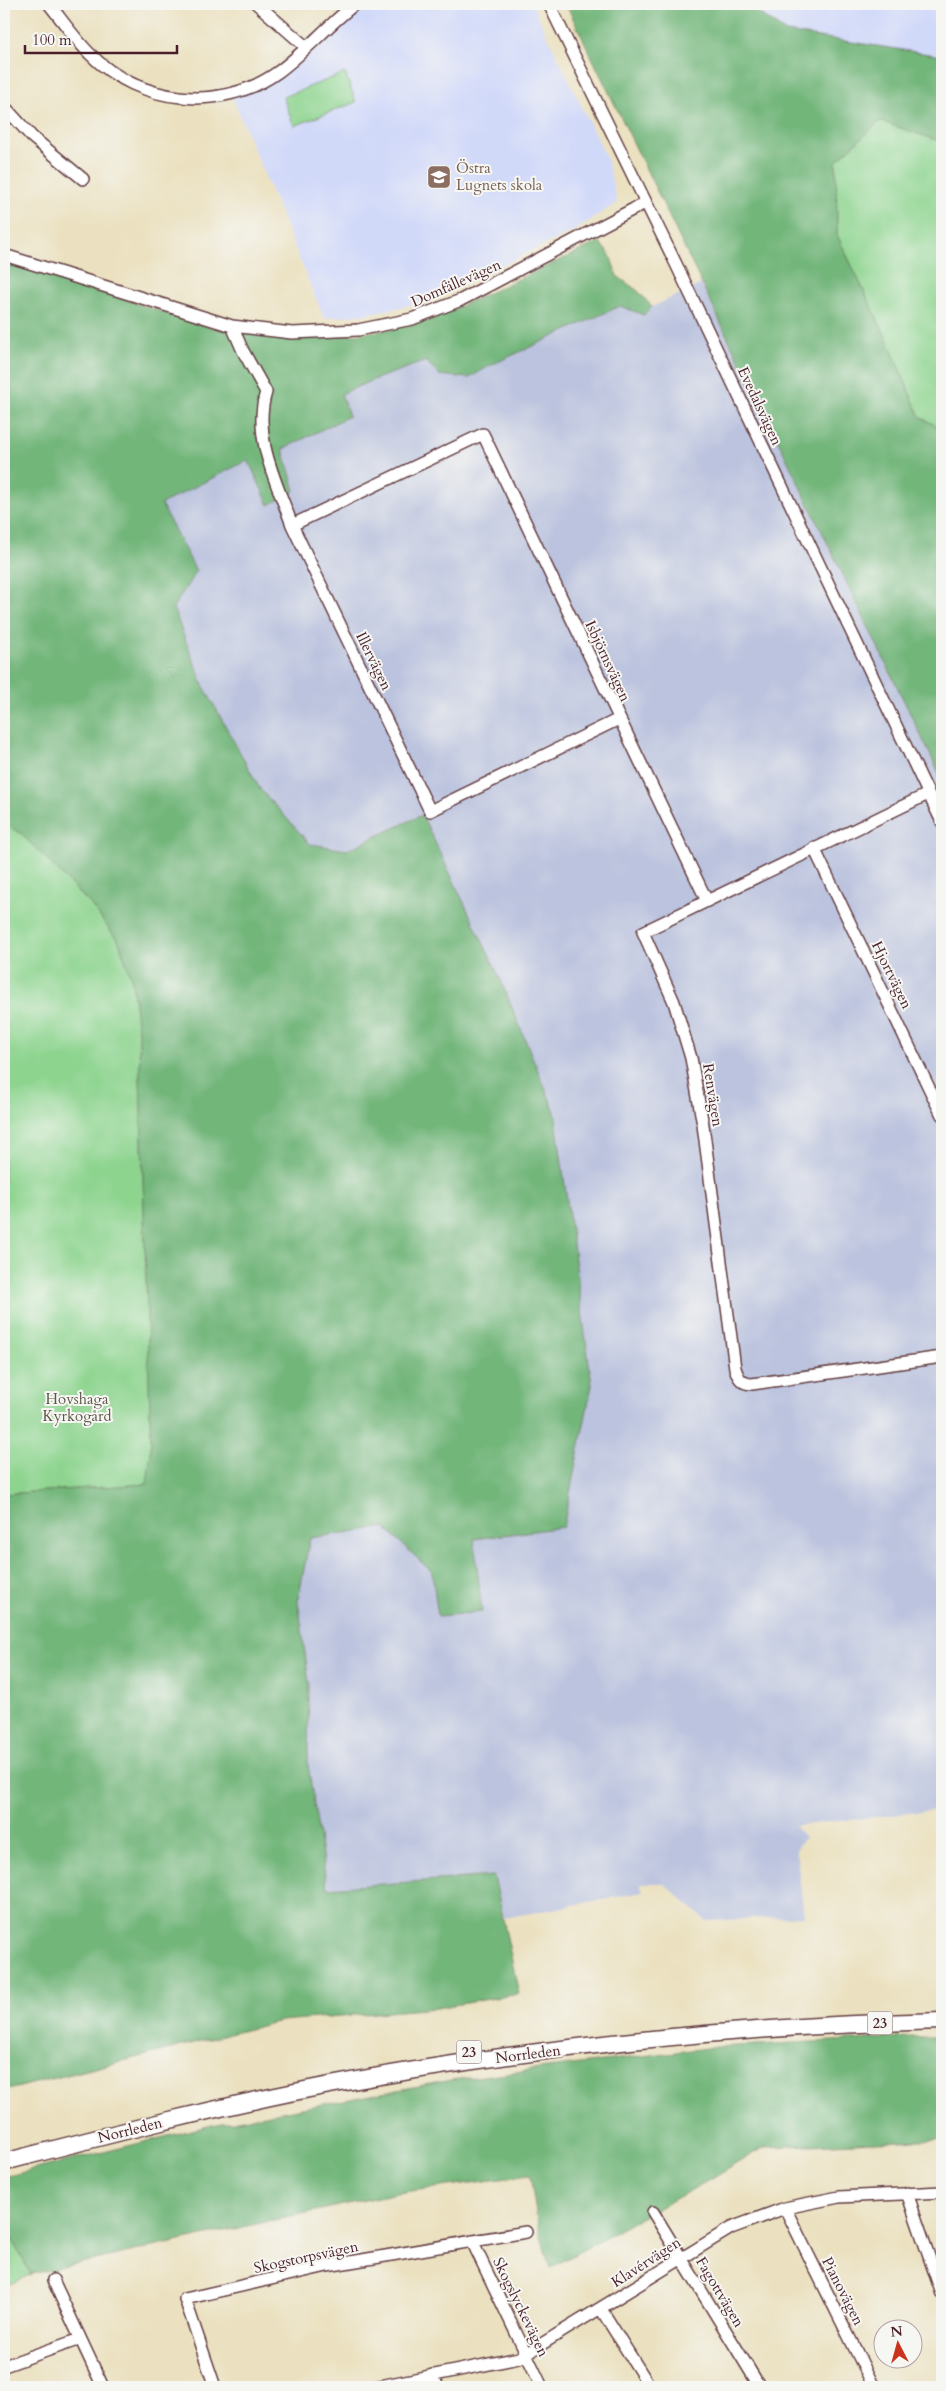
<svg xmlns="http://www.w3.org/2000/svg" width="946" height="2391" font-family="Cardo,serif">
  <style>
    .built { fill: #d1d9f9 }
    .industrial { fill: #bbc3de }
    .green { fill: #8dd48f; stroke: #6c7a5d }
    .forest { fill: #72b67a; stroke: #5e6a52 }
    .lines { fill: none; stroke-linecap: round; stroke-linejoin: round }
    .minor-casing { stroke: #623c41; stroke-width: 14 }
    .highway-casing { stroke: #623c41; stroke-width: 19 }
    .minor { stroke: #fff; stroke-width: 11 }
    .highway { stroke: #fff; stroke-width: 16 }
    .labels { text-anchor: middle; stroke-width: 4; stroke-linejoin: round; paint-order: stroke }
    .shield { fill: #f6f6f2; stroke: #7e6067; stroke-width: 1 }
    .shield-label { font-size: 14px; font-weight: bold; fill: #4a1f2b }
    .education-label { font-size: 15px; fill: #785e54; stroke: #f6f6f2; text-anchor: start }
    .street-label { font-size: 15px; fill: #4a1f2b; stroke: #f6f6f2 }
    .park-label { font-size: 15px; fill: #5e5549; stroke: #f6f6f2 }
  </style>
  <rect width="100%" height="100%" fill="#f6f6f2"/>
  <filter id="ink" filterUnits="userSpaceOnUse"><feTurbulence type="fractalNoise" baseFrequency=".02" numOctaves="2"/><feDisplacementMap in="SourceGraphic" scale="10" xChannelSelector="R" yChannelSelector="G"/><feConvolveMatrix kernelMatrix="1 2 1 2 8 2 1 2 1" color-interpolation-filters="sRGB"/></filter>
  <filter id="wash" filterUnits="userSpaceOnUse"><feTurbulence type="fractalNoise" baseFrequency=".0096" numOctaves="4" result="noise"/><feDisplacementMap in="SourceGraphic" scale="20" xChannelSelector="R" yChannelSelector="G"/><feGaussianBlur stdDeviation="1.12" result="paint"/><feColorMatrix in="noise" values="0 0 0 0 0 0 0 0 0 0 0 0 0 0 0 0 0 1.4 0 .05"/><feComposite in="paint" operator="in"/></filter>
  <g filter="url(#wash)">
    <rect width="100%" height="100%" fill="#ebe1c0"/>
    <!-- built -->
    <path class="built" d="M355,4H532L607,159L617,203L575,230L440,295L406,306L361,315L324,318L231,94L259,83Z
      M750,4H942V56L786,32L750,6Z"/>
    <!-- industrial -->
    <path class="industrial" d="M701,284L942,779V1857L937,1810L794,1826L805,1837L796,1850L804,1916L706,1921L664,1883H640L643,1892L504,1918L494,1876L327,1888L308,1765L309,1683L298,1600L310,1538L384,1527L432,1572L438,1616L474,1538L507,996L421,815L347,850L310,844L260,789L203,685L173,608L196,571L160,504L248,460L269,505L295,491L283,449L349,416L341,394L373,380L426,361L439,375L469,378L491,365L620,306L644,315L652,307Z"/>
    <!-- green -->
    <path class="green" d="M345,73L356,102L294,126L283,97Z
      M880,121L942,142V429L920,417L885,335L837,235L836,161Z
      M4,824L22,834L92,906L119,942L132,980L139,1039L151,1450L148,1484L4,1494Z
      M4,2226L31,2274L4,2287Z"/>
    <!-- forest -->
    <path class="forest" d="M566,4H750V7L786,32L942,56V142L880,121L836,161L837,235L885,335L920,417L942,429V779Z
      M599,242L610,255L617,276L638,291L652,307L644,315L620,306L491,365L469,378L439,375L426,361L373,380L341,394L349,416L283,449L295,491L269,505L248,460L161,504L196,571L173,608L203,685L260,789L310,844L347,850L422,815L499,976L555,1112L592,1385L563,1527L474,1539L482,1612L438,1616L432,1572L384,1527L310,1538L298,1600L309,1683L308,1765L327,1888L494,1876L519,1994L436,2008L281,2021L4,2091V1494L147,1484L151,1450L139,1039L132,980L119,942L92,906L22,834L4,824V260L209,327L267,337L326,338L394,329L430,320Z
      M911,2037H942V2139L764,2147L704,2183L550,2268L538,2226L530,2175L397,2193L31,2274L4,2226V2177L212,2125L451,2080L715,2047Z"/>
  </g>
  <g filter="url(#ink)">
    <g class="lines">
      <defs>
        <path id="minor" d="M49,4C62,20 75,39 90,54C139,104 221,113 278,72C305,52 328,25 355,4
          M257,4L306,47
          M549,4L676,264L942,822
          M4,106L32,137L83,179
          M4,255L232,326L292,333L358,330L412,319L461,300L645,203
          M232,326L243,351L266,392C252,437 277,483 292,525
          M619,719L430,811L292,525L483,434L707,901
          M928,794L643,932L674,1002L691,1058L703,1125L735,1368C738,1377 741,1384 752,1384L942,1357
          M814,848L942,1115
          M907,2193L942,2294
          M785,2208L874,2387
          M653,2212L760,2387
          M472,2241L542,2387
          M53,2280L103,2387
          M601,2309L650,2387
          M4,2366L80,2339
          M432,2375L438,2387
          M215,2387L185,2299L327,2266L526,2232
          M375,2387L519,2358L731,2228L785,2208L839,2197L942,2192"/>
        <path id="highway" d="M4,2162C112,2134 220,2106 330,2085C532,2047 737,2026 942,2021"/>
      </defs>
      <!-- minor casing -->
      <use href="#minor" class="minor-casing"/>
      <!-- highway casing -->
      <use href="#highway" class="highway-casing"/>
      <!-- minor -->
      <use href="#minor" class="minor"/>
      <!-- highway -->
      <use href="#highway" class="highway"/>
    </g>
  </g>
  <!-- icons -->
  <defs>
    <symbol id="school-square" viewBox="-11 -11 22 22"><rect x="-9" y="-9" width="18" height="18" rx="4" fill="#8d6e63" stroke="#f6f6f2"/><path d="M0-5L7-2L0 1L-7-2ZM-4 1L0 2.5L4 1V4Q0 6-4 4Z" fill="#fff"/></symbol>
  </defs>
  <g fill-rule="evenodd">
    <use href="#school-square" x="425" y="163" width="28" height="28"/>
  </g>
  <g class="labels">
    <!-- shield labels -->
    <g class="shield">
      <rect x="867.5" y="2011.5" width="25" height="23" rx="4"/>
      <rect x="456.5" y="2040.5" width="25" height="23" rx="4"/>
    </g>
    <g class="shield-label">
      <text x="880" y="2028">23</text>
      <text x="469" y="2057">23</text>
    </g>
    <!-- education labels -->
    <g class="education-label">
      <text x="456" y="173">Östra<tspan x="456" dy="17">Lugnets skola</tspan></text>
    </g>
    <!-- street labels -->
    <g class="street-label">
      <text transform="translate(456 283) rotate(-24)" y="5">Domfällevägen</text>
      <text transform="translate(760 406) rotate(65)" y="5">Evedalsvägen</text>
      <text transform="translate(374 661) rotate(64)" y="5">Illervägen</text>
      <text transform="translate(608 661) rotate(65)" y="5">Isbjörnsvägen</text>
      <text transform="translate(892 975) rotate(64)" y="5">Hjortvägen</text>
      <text transform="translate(713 1095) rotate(81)" y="5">Renvägen</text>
      <text transform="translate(528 2054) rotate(-7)" y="5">Norrleden</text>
      <text transform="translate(130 2130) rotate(-14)" y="5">Norrleden</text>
      <text transform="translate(306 2257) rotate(-12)" y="5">Skogstorpsvägen</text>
      <text transform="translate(646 2262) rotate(-33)" y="5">Klavérvägen</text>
      <text transform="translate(843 2291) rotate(63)" y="5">Pianovägen</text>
      <text transform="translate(720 2292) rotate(59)" y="5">Fagottvägen</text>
      <text transform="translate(521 2307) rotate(64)" y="5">Skogslyckevägen</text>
    </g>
    <!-- park labels -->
    <g class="park-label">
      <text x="77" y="1404">Hovshaga<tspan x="77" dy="17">Kyrkogård</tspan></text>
    </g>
  </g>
  <!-- margin -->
  <rect width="946" height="2391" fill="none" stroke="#f6f6f2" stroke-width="20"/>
  <!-- north arrow -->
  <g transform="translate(898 2344) rotate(354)"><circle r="24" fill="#f6f6f2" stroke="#b1a0a2"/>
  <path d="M0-4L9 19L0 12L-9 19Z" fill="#c8321e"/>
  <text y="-8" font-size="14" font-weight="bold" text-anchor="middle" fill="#4a1f2b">N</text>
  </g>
  <!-- scale -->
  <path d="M25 45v8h152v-8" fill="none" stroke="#4a1f2b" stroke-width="2.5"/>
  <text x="32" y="45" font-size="15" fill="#4a1f2b" stroke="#f6f6f2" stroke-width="4" paint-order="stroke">100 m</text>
</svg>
